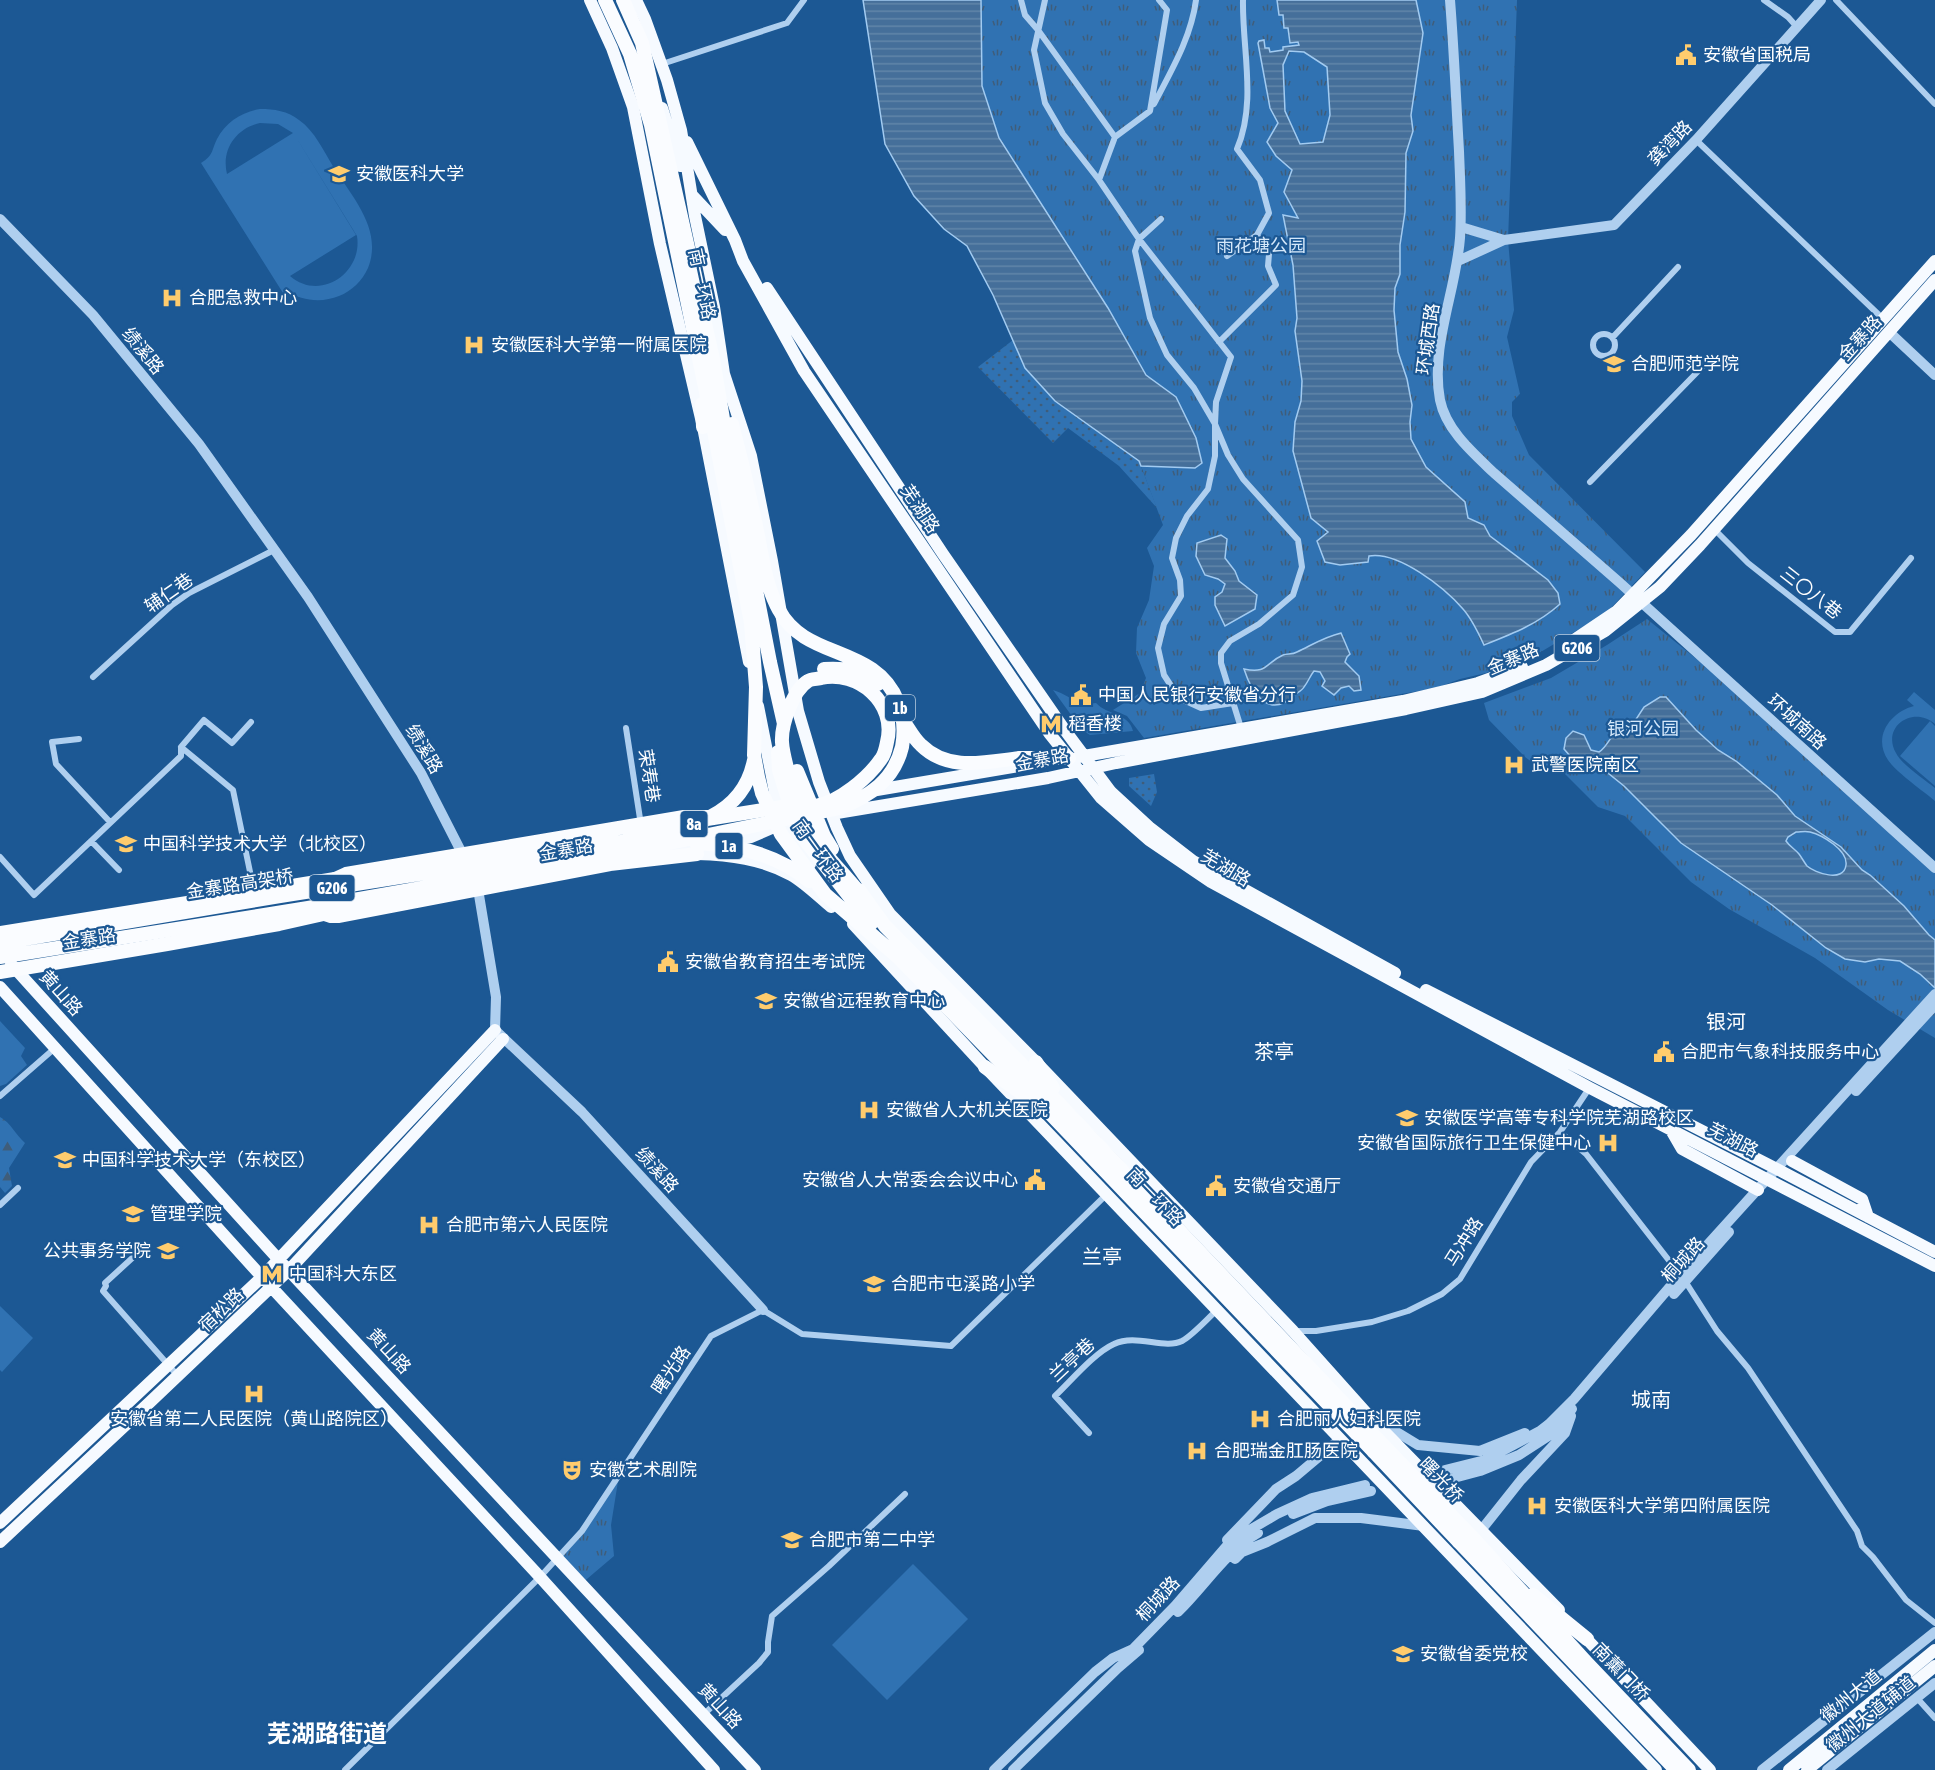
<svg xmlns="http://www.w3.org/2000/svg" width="1935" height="1770" font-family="'Asap Condensed','Noto Sans SC',sans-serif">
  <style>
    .grass { fill: #3072b2; fill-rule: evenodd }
    .forest { fill: url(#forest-firs) }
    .park { fill: url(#park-tufts) }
    .garden { fill: url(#garden-dots) }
    .water { fill: url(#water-rules); stroke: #a2cbf1; stroke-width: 1.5; fill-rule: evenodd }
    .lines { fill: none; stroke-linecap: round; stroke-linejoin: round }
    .tertiary-tunnel { stroke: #3e71a4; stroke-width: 10; stroke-dasharray: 10 5; stroke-linecap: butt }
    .minor { stroke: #afcfef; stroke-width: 6 }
    .tertiary { stroke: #afcfef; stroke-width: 10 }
    .primary { stroke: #f6faff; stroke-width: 12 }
    .trunk { stroke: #fafcff; stroke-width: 14 }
    .trunk-bridge { stroke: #fafcff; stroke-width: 14 }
    .labels { text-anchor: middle; stroke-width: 4.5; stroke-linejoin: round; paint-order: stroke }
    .shield { fill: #1c5894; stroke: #bbcddf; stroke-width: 1.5 }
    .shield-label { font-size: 16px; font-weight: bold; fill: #fff }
    .poi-label { font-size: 18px; fill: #fff; stroke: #1c5894; text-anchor: start }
    .street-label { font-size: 18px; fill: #fff; stroke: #1c5894 }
    .park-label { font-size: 18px; fill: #d5e8fa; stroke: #1c5894 }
    .neighbourhood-label { font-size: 20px; fill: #fff; stroke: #1c5894 }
    .district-label { font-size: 24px; font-weight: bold; fill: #fff; stroke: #1c5894 }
  </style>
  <defs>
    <pattern id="forest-firs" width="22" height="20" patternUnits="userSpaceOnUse" patternTransform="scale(1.5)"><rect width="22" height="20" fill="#3072b2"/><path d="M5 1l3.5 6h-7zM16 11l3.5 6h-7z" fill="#3f5d7a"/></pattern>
    <pattern id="park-tufts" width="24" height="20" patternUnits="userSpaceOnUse" patternTransform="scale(1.5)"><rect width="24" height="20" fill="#3072b2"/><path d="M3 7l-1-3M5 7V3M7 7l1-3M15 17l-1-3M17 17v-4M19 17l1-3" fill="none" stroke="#3f5d7a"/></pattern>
    <pattern id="garden-dots" width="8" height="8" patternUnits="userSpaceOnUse" patternTransform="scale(1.5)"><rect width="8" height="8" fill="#3072b2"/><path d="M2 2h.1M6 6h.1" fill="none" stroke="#3f5d7a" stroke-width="1.8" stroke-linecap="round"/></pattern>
    <pattern id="water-rules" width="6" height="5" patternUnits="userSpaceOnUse" patternTransform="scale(1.5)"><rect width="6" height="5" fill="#456f9a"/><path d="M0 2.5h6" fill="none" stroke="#6185a9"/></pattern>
  </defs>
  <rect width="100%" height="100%" fill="#1c5894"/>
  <!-- grass -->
  <path class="grass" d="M260,109C274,109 288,111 299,120C315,131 324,152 334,168C353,198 383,230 368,268C362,281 352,291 339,296C322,303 302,301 286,291L283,293L201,163C214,155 211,151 217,139C226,122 242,112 260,109ZM260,123L278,124L293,133L227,174C221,150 236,128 260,123ZM294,134L357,236C363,273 320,302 290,276L356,235Z
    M1053,690C1064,693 1076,703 1087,704C1090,704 1093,703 1096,703C1107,715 1129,713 1133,731L1090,735L1082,730Z
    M1914,692L1935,710V724C1913,705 1881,727 1896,753C1902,765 1924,779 1935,788V801C1922,790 1897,773 1888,760C1872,736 1891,712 1914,706L1907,700Z
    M1930,721L1935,726V786L1900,756Z
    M0,1021L25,1048L21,1056L27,1065L6,1084L0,1086Z
    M0,1306L33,1338L2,1372L0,1370Z
    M913,1564L968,1619L887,1700L832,1645Z"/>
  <!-- forest -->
  <path class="forest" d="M0,1117C11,1123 15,1134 25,1143L9,1168L12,1186L5,1193L0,1187Z"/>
  <!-- park -->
  <path class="park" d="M863,0H1517L1508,240L1514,310L1507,337L1520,394L1512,402V416L1529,455L1645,572L1606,613L1539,653L1486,673L1460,679L1436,688L1144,738L1127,716L1113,710L1140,693L1146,678L1136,653L1137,628L1149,600L1154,566L1147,548L1163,525L1141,466L1139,461L1025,368L993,295L967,246L944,229L914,196L885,144Z
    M1647,619L1715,674L1935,871V1038L1888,1010L1815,958L1729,909L1691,882L1625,816L1598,807L1560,769L1547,773L1525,757L1489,720L1484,703L1551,678L1607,645Z
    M619,1475L611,1525L614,1556L581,1584L557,1559L582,1531Z"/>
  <!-- garden -->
  <path class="garden" d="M1013,340L1025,368L1055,401L1139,461L1157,508L1119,466L1068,428L1053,443L978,367Z
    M1154,774L1157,792L1151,806L1129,786V778Z"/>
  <!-- water -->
  <path class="water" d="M863,0H981L982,86L999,138L1108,308L1146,375L1176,397L1196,438L1202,463L1195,468L1141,466L1139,461L1055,401L1025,368L993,295L967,246L944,229L914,196L885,144Z
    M1277,0H1416L1423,33L1411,115L1413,131L1406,153L1405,212L1400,245V274L1395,288L1394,310L1398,352L1407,379L1412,405L1410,422L1411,439L1426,467L1465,502L1468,518L1484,525L1490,536L1548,580L1558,593L1560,604C1538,624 1512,634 1484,645C1478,632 1472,619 1463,609C1444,587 1398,551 1369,556L1368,562L1340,565L1325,562L1317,541L1328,532L1311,518L1293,451L1295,422L1301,401L1302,381L1295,331L1297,318L1293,265L1283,215L1298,218L1284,192L1292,170L1276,156L1267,142L1278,123L1270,108L1258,43L1259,41L1264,40L1265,48H1269L1270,52L1283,50V47L1299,45L1298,42L1290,43L1288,28H1284L1283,15H1279ZM1289,51L1304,52L1327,67L1330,115L1323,142L1300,144L1285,111L1283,65Z
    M1221,535L1227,539L1225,558L1235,571L1239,581L1257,595L1255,609L1225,626L1215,605V597L1222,592L1225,584L1218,579L1205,575L1196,556L1197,543Z
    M1341,633L1350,654L1347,657L1345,662L1359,676L1361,690L1354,691L1349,686L1341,688L1334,695L1322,686L1325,681L1320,672L1314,671C1310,676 1308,682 1304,687C1302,691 1296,693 1293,696C1268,720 1251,691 1244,669C1268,674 1265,663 1283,655C1287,653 1292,655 1297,652C1312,645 1324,637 1341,633Z
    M1660,697H1666L1696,730L1718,750L1736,761L1777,795L1795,816L1841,847L1862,870L1870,875L1904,906L1929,935L1935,940V988L1920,974L1900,961L1879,959L1865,962L1845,959L1826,948L1772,905L1681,843L1624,786L1593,761L1571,757L1564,749L1566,738L1573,731L1584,735L1591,750L1599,752C1606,748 1611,736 1617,730L1625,731L1633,724L1644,707ZM1796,832C1801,832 1805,831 1810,832C1822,835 1848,850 1846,865C1844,883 1815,873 1807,866C1804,862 1802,858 1799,854C1795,849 1790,847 1786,841L1788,837Z"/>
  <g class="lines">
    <!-- tertiary-tunnel -->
    <path class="tertiary-tunnel" d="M1419,1475L1445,1470"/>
    <!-- minor -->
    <path class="minor" d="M1021,0L1025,15L1038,30L1115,137
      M1045,0L1034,50L1045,103L1063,134L1099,180
      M1159,0L1167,10L1150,111L1115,137L1099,180L1139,239L1231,357L1216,402L1215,424L1228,455L1243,479L1298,540L1302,567L1293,595L1259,624L1230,641L1221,653V663L1241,728
      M1764,0L1788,17L1797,27
      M1836,0L1935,104
      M662,64L787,23L804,0
      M1154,104C1171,71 1191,38 1196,0
      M1696,140L1878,314
      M1161,219L1139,239L1135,251L1150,318L1167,355L1194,388L1215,424V456L1208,489L1187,516L1176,538L1172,558L1180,580L1181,596L1164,624L1158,648L1164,675L1179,698L1201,708L1233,703
      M1227,256L1257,235L1269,213L1260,180L1237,149C1257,102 1242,49 1243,0
      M1593 345a11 11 0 1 1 22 0a11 11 0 1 1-22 0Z
      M1613,337L1678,267
      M1219,342L1276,285L1268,266L1269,254L1257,235
      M1590,482L1710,359
      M1714,529L1748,563L1835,632H1850L1911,558
      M93,677L172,605L189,593L274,550
      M626,728L641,825
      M79,739L52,742L56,764L110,822
      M181,747L233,790L254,891
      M91,841L119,870
      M0,857L34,895L181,756V747L204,720L232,743L251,722
      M0,1096L55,1048
      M1560,1132L1586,1154L1685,1281L1717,1331L1748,1368L1857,1531L1862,1546L1873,1557L1906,1600L1935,1623
      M0,1205L18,1188
      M141,1250L105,1283L106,1286L103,1291L178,1376
      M1295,1331H1316L1372,1322L1408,1311L1442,1294L1460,1279L1531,1162L1560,1132L1590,1087
      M1089,1433L1055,1396C1071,1381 1094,1353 1114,1344C1136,1333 1164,1350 1182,1341C1193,1335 1207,1319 1217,1310
      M1917,1698L1935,1718
      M703,1715L759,1663L768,1652V1642L772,1616L829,1566L905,1494
      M345,1770L540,1577L582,1531L711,1336L763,1310L802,1334L951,1346L1107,1194"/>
    <!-- tertiary -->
    <path class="tertiary" d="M1450,0C1454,50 1456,100 1459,151C1460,180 1462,209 1460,238C1456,292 1430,346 1440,400C1446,430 1473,453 1494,473L1619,582L1935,868
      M0,219L93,315L199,444L308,597L421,773L466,861
      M1461,227L1504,240
      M1458,261L1504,240L1614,225L1696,140L1821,0
      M1889,332L1935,375
      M477,883L496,997L495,1030L582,1112L763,1310
      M1856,1091L1935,1005
      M1674,1294L1729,1232
      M1377,1420L1418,1445L1480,1451L1525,1433
      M1445,1470L1485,1460L1540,1431L1549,1424L1574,1399L1680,1275L1935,994
      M1450,1479L1480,1471L1519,1455L1553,1433L1572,1409
      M1293,1514L1327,1501L1371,1491
      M1482,1529L1521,1480L1565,1433L1571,1416
      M1227,1540L1276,1489L1296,1476L1340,1439
      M1235,1559L1242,1552L1267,1542L1315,1518H1361L1424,1526
      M1178,1612C1205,1586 1225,1552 1258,1533
      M994,1770L1095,1672L1113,1658L1133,1649L1175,1606L1231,1541L1277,1514L1312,1498L1365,1485
      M1013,1770L1118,1668L1139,1650
      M1762,1770L1935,1632
      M1827,1770L1935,1683"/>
    <!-- primary -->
    <path class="primary" d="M590,0L612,48L633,107L660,244L703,427L749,662
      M636,0L645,19L667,80L681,130L695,216L714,307L724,374L751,456L772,561L798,711L819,782L837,828L850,856L890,914L1036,1062L1293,1331L1369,1416L1559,1610
      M662,108L680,166
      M687,142L735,240L743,261L804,371L1049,733L1101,798L1149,840L1211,882L1590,1088L1935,1266
      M692,195L725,230
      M767,288L943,554L1064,729L1111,792L1149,827L1193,861L1395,973
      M1562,648L1617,611L1691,535L1935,261
      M758,706L778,807L783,823L810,864
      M1078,757L1403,701L1478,683L1522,667
      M871,791L1043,762
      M837,813L1048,778L1116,763L1406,709L1482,692L1546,665L1605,631L1660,587L1700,545L1935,280
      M665,852L751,837L781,824
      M697,854C730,855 762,859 791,875C805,883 818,896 831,907
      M853,924L985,1067L1656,1770
      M11,964L279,1260L755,1770
      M0,987L262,1277L540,1577L714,1770
      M1426,990L1777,1169L1935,1252
      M1671,1130L1682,1149L1758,1190
      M1792,1161L1862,1199L1868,1217
      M0,1523L262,1277L495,1030
      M0,1542L148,1404L289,1270L503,1039
      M1582,1634L1710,1770
      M1789,1770L1935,1650
      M1807,1770L1935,1666"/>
    <!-- trunk -->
    <path class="trunk" d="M605,0L630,54L651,125L713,426
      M623,0L642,43L713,359L724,425
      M702,404L703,427
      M1020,758H1069
      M707,819L800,804
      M0,933L335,879
      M0,972L167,944L279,924L328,913
      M1036,1062L1053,1088
      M985,1067L1024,1095
      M1029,1072L1385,1447
      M1019,1081L1374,1452
      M1472,1537L1587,1663L1689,1770
      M1459,1542L1676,1770
      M1533,1595L1587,1639"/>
    <!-- trunk-bridge -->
    <path class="trunk-bridge" d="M713,426L751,623L756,687L754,755L758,777L762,793L781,834L825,894L899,958L1019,1081
      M725,431L770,662L784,724
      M824,669C844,668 862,669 878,684
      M904,722C909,729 914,739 921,745C948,772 985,762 1020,758
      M778,752L779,770L791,809
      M797,771L824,836L832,849
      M816,806C839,802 868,778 881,759C885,754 886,747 887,742C897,703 858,670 821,678C818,679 811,679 808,681C793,690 781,725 782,742C783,759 801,820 810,834C826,856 846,876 863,897
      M801,835L871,924
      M630,837C681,828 742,822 754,760
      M696,843C737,845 777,854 809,881
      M324,884L346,874L684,817H717
      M859,890L885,926L1029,1072
      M310,909L331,916H338L610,864L697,854
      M0,943L280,896L640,839
      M0,957L308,908L620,853L840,808C870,796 894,780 902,747C905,731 904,717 898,702C875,644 806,661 779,610C765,585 762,554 756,526C749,492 741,458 732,424
      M1385,1447L1472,1537
      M1374,1452L1459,1542"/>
  </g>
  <!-- icons -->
  <defs>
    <symbol id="civic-bare" viewBox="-9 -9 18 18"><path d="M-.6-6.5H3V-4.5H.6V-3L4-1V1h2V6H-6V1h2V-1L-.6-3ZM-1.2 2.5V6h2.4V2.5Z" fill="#ffcc6d" stroke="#1c5894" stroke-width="2.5" paint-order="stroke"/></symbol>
    <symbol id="university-bare" viewBox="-9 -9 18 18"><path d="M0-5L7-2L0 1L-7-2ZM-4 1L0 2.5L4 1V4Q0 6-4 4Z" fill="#ffcc6d" stroke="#1c5894" stroke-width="2.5" paint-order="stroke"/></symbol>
    <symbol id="hospital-bare" viewBox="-9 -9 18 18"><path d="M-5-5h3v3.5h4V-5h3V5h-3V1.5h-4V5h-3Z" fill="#ffcc6d" stroke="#1c5894" stroke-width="2.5" paint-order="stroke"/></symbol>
    <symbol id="metro-bare" viewBox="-9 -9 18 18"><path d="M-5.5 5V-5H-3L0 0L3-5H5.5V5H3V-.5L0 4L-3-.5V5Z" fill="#ffcc6d" stroke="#1c5894" stroke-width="2.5" paint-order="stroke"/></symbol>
    <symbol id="school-bare" viewBox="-9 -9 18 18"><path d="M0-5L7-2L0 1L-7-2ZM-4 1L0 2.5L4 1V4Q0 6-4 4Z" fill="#ffcc6d" stroke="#1c5894" stroke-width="2.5" paint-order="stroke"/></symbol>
    <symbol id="theatre-bare" viewBox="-9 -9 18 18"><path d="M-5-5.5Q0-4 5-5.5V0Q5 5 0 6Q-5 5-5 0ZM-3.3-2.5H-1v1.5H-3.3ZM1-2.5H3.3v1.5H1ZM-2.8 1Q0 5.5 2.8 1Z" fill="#ffcc6d" stroke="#1c5894" stroke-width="2.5" paint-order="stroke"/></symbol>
  </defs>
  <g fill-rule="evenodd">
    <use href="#civic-bare" x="1671" y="40" width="30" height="30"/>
    <use href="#university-bare" x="324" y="159" width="30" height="30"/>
    <use href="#hospital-bare" x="157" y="283" width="30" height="30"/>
    <use href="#hospital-bare" x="459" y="330" width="30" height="30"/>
    <use href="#university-bare" x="1599" y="349" width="30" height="30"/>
    <use href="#civic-bare" x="1066" y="680" width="30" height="30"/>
    <use href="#metro-bare" x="1036" y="709" width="30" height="30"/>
    <use href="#hospital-bare" x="1499" y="750" width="30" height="30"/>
    <use href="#university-bare" x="111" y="829" width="30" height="30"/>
    <use href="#civic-bare" x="653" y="947" width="30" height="30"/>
    <use href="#university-bare" x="751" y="986" width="30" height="30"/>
    <use href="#civic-bare" x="1649" y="1037" width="30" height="30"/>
    <use href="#hospital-bare" x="854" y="1095" width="30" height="30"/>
    <use href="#university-bare" x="1392" y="1103" width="30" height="30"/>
    <use href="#hospital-bare" x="1593" y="1128" width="30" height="30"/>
    <use href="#university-bare" x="50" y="1145" width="30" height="30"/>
    <use href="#civic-bare" x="1020" y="1165" width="30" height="30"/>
    <use href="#civic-bare" x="1201" y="1171" width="30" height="30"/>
    <use href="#university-bare" x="118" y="1199" width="30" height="30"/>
    <use href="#hospital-bare" x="414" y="1210" width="30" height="30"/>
    <use href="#university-bare" x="153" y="1236" width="30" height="30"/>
    <use href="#metro-bare" x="257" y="1259" width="30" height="30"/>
    <use href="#school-bare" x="859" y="1269" width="30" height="30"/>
    <use href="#hospital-bare" x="239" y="1379" width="30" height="30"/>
    <use href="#hospital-bare" x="1245" y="1404" width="30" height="30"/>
    <use href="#hospital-bare" x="1182" y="1436" width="30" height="30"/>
    <use href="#theatre-bare" x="557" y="1455" width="30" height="30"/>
    <use href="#hospital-bare" x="1522" y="1491" width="30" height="30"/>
    <use href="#school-bare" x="777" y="1525" width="30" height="30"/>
    <use href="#school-bare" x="1388" y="1639" width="30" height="30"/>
  </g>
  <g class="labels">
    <!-- shield labels -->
    <g class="shield">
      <rect x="1554.5" y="635" width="45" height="26" rx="4.5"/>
      <rect x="885" y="695" width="30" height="26" rx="4.5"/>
      <rect x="680.5" y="811" width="27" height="26" rx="4.5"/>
      <rect x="715.5" y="833" width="27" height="26" rx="4.5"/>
      <rect x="309.5" y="875" width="45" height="26" rx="4.5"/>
    </g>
    <g class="shield-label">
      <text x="1577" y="654">G206</text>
      <text x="900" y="714">1b</text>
      <text x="694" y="830">8a</text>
      <text x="729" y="852">1a</text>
      <text x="332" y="894">G206</text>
    </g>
    <!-- poi labels -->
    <g class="poi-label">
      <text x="1703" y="61">安徽省国税局</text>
      <text x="356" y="180">安徽医科大学</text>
      <text x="189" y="304">合肥急救中心</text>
      <text x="491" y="351">安徽医科大学第一附属医院</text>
      <text x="1631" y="370">合肥师范学院</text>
      <text x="1098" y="701">中国人民银行安徽省分行</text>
      <text x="1068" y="730">稻香楼</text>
      <text x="1531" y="771">武警医院南区</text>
      <text x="143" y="850">中国科学技术大学（北校区）</text>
      <text x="685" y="968">安徽省教育招生考试院</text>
      <text x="783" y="1007">安徽省远程教育中心</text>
      <text x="1681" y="1058">合肥市气象科技服务中心</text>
      <text x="886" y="1116">安徽省人大机关医院</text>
      <text x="1424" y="1124">安徽医学高等专科学院芜湖路校区</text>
      <text x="1591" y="1149" text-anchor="end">安徽省国际旅行卫生保健中心</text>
      <text x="82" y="1166">中国科学技术大学（东校区）</text>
      <text x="1018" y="1186" text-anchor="end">安徽省人大常委会会议中心</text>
      <text x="1233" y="1192">安徽省交通厅</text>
      <text x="150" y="1220">管理学院</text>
      <text x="446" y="1231">合肥市第六人民医院</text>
      <text x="151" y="1257" text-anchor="end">公共事务学院</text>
      <text x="289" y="1280">中国科大东区</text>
      <text x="891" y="1290">合肥市屯溪路小学</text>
      <text x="254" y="1425" text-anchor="middle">安徽省第二人民医院（黄山路院区）</text>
      <text x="1277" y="1425">合肥丽人妇科医院</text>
      <text x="1214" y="1457">合肥瑞金肛肠医院</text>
      <text x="589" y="1476">安徽艺术剧院</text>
      <text x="1554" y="1512">安徽医科大学第四附属医院</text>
      <text x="809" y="1546">合肥市第二中学</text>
      <text x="1420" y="1660">安徽省委党校</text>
    </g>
    <!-- street labels -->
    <g class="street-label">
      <text transform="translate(1670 143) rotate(-46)" y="6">龚湾路</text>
      <text transform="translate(702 284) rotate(78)" y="6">南一环路</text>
      <text transform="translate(1860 338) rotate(-48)" y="6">金寨路</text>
      <text transform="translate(1428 339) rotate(-82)" y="6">环城西路</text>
      <text transform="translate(143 351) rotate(51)" y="6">绩溪路</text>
      <text transform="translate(920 509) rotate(56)" y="6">芜湖路</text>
      <text transform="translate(169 593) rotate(-35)" y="6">辅仁巷</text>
      <text transform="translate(1811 593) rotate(38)" y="6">三〇八巷</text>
      <text transform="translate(1513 659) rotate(-23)" y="6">金寨路</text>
      <text transform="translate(1797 722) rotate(42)" y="6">环城南路</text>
      <text transform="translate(424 749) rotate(59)" y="6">绩溪路</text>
      <text transform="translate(1042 760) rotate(-11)" y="6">金寨路</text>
      <text transform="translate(649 776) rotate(81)" y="6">荣寿巷</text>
      <text transform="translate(566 850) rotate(-10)" y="6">金寨路</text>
      <text transform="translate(818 851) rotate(54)" y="6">南一环路</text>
      <text transform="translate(1226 868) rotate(31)" y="6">芜湖路</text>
      <text transform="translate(240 884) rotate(-9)" y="6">金寨路高架桥</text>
      <text transform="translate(89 939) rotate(-9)" y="6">金寨路</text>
      <text transform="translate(61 993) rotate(48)" y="6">黄山路</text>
      <text transform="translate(1733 1140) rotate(27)" y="6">芜湖路</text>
      <text transform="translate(657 1170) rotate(48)" y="6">绩溪路</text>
      <text transform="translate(1155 1197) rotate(46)" y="6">南一环路</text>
      <text transform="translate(1464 1242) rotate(-58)" y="6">马冲路</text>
      <text transform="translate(1683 1260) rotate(-48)" y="6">桐城路</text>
      <text transform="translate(221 1310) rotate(-44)" y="6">宿松路</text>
      <text transform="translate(389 1351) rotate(47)" y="6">黄山路</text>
      <text transform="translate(1072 1360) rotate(-43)" y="6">兰亭巷</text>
      <text transform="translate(671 1370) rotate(-56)" y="6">曙光路</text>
      <text transform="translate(1441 1480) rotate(46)" y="6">曙光桥</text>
      <text transform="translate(1158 1599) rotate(-47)" y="6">桐城路</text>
      <text transform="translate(1621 1672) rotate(46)" y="6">南薰门桥</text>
      <text transform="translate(1851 1696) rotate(-39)" y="6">徽州大道</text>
      <text transform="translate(720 1706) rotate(47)" y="6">黄山路</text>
      <text transform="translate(1871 1714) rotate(-39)" y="6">徽州大道辅道</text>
    </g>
    <!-- park labels -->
    <g class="park-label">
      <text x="1261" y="252">雨花塘公园</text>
      <text x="1643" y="735">银河公园</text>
    </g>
    <!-- neighbourhood labels -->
    <g class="neighbourhood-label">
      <text x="1726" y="1029">银河</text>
      <text x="1274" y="1059">茶亭</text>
      <text x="1102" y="1264">兰亭</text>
      <text x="1651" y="1407">城南</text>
    </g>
    <!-- district labels -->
    <g class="district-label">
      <text x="327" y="1742">芜湖路街道</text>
    </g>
  </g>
</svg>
